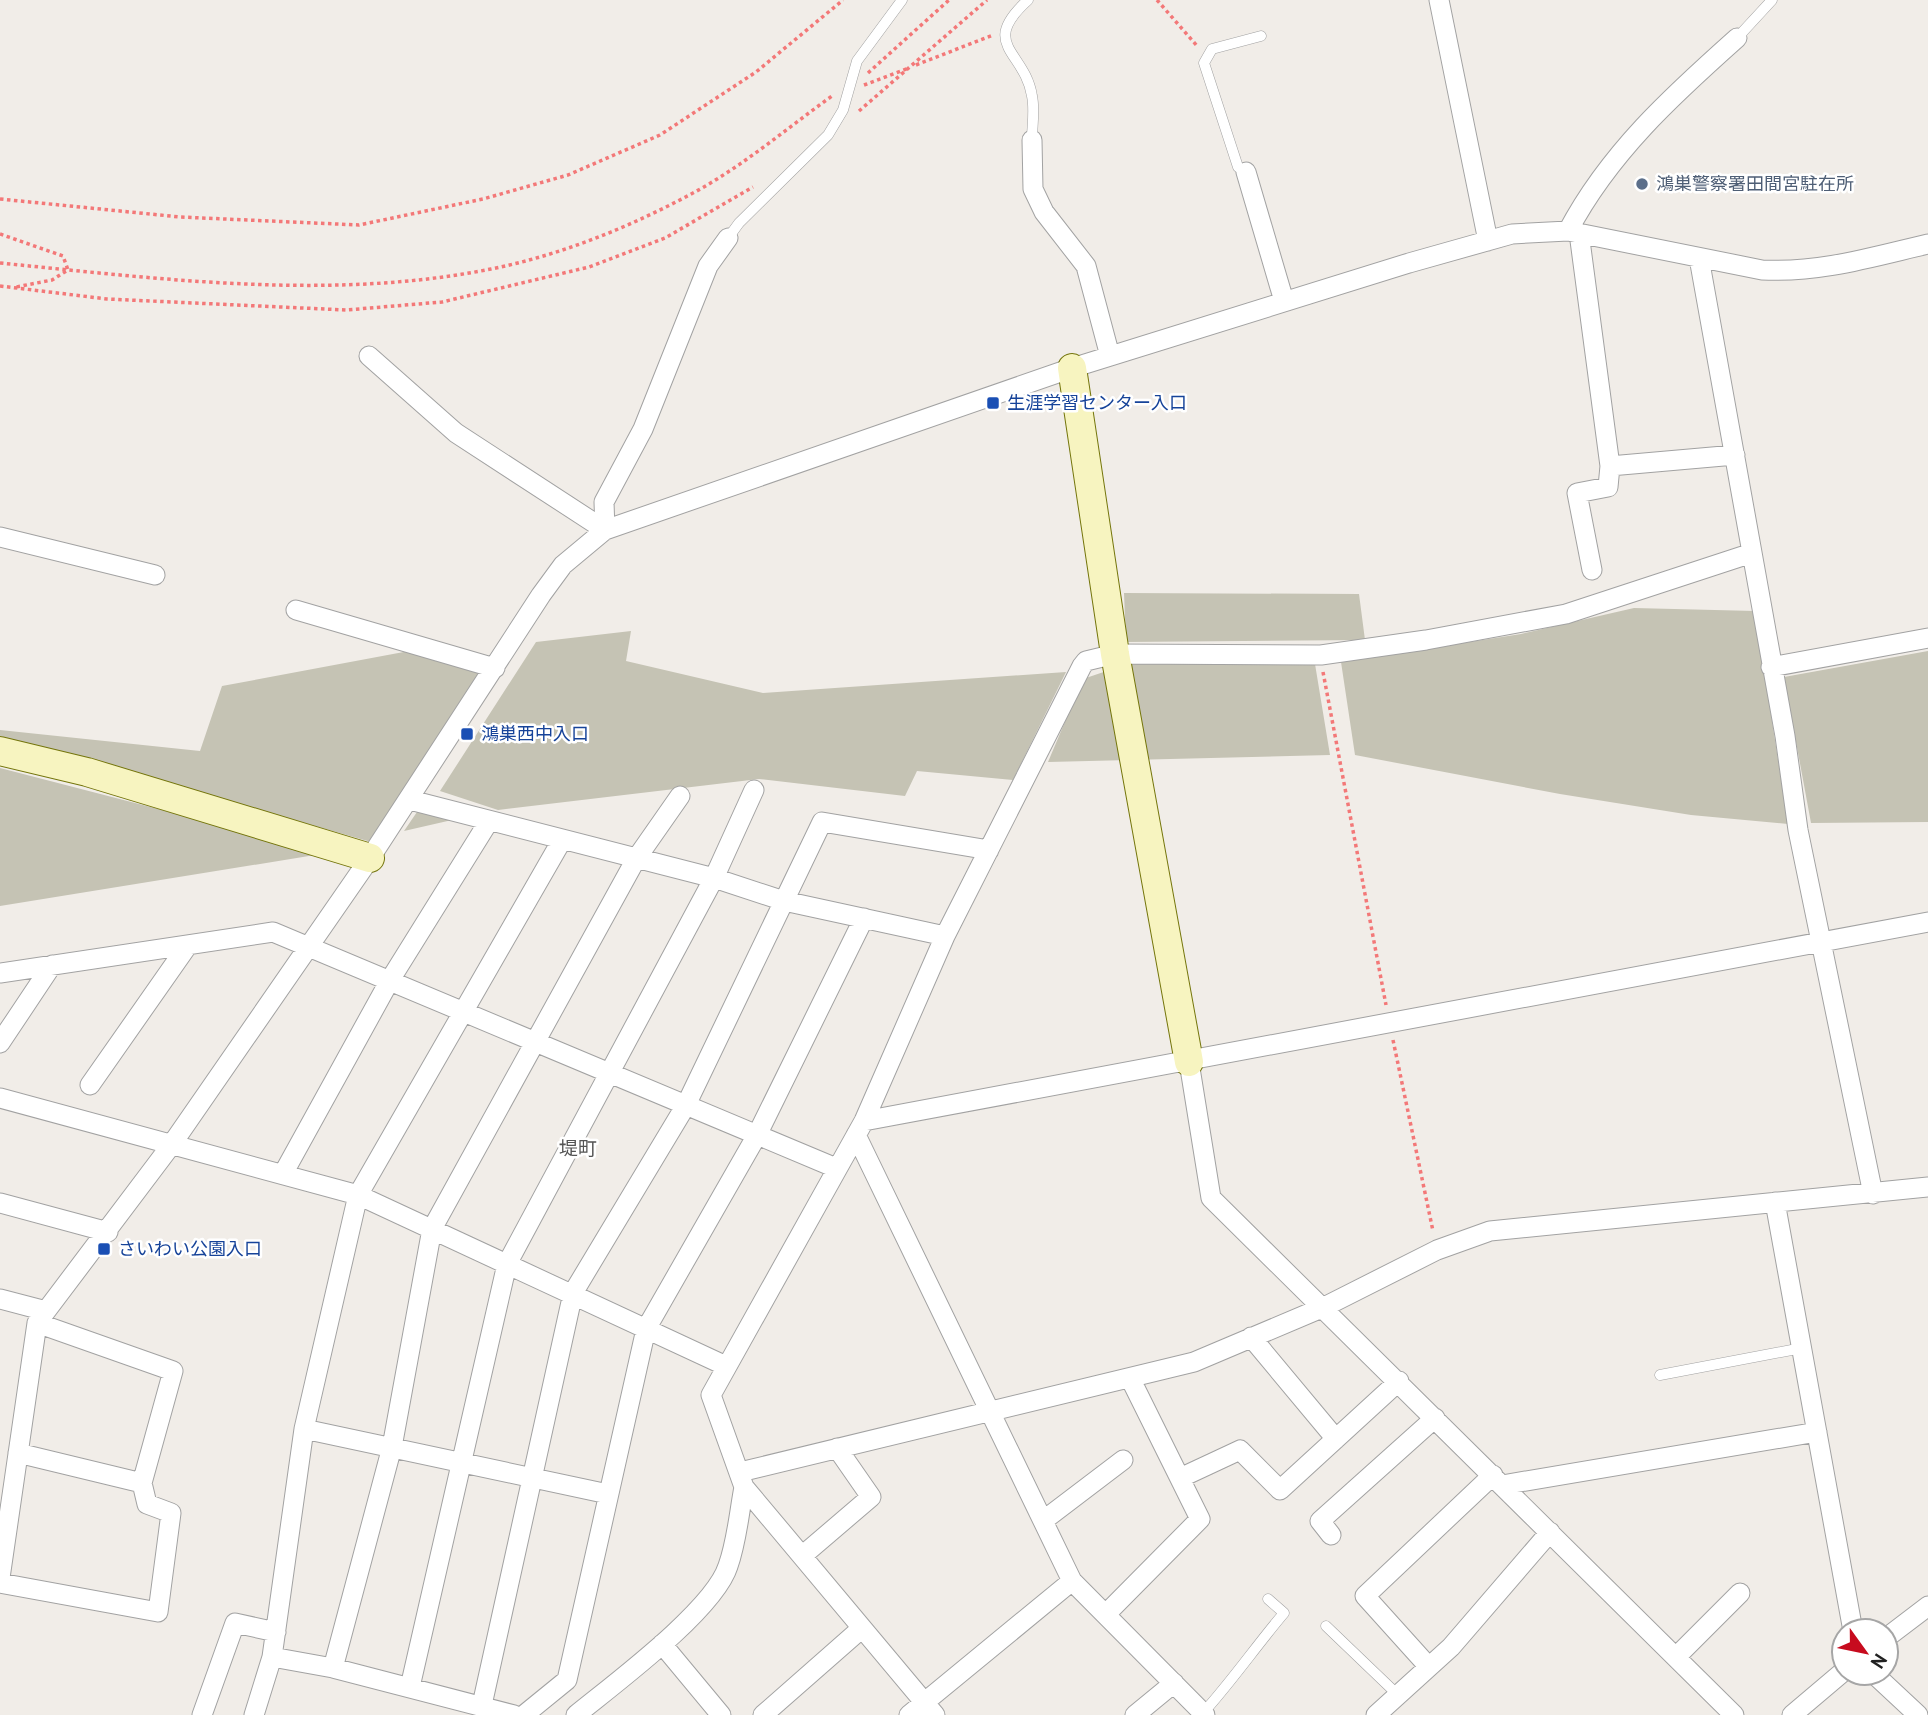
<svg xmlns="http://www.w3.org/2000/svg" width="1928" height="1715" font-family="'PT Sans','Noto Sans JP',sans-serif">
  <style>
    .construction { fill: #c5c3b4 }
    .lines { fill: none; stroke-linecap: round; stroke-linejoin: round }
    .lane-casing { stroke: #a2a2a2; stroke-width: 11 }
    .street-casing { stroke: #a2a2a2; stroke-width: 21 }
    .secondary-casing { stroke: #74750b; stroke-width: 30 }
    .path { stroke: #f37878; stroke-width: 3.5; stroke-dasharray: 3.5 3.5; stroke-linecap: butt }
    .lane { stroke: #fff; stroke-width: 10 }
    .street { stroke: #fff; stroke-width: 19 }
    .secondary { stroke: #f7f4c0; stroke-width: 28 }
    .service-dot { fill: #5c6f8a; stroke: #fff; stroke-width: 2.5 }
    .transit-dot { fill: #1a4fb4; stroke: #fff; stroke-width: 2.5 }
    .labels { text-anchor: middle; stroke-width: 5; stroke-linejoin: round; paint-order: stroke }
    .service-label { font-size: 18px; fill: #4e5e75; stroke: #fff; text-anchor: start }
    .transit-label { font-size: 18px; fill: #164399; stroke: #fff; text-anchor: start }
    .neighbourhood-label { font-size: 19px; fill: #545454; stroke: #fff }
  </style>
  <rect width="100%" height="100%" fill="#f1ede8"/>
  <!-- construction -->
  <path class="construction" d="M1124,593L1359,594L1365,640L1126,642Z
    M1634,608L1755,611L1788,824L1691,815L1560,794L1355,755L1341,662L1521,634Z
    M631,631L626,661L763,693L1066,672L1013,780L917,771L905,796L759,779L498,810L440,791L536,642Z
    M409,651L481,671L371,842L0,736V730L200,751L222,686Z
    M1928,651V822L1811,823L1784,677Z
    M1139,660L1315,664L1330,755L1048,762L1083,679Z
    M0,768L193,818L315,855L0,906Z
    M417,812L452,820L404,831Z"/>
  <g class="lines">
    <defs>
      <path id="lane" d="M1028,0C978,45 1025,51 1032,96C1035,110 1032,126 1032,140
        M1737,38L1772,0
        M1246,172L1238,167L1204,63L1212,49L1261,36
        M728,238L739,223L828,135L843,110L857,61L902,0
        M1660,1375L1802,1348
        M1326,1626L1398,1695
        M1203,1713C1232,1681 1256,1646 1284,1613L1268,1599"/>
      <path id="street" d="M1439,0L1488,241
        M1032,140L1033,189L1044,212L1086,266L1110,356
        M1246,172L1284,301
        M1568,231C1609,153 1673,95 1737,38
        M1579,233L1610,466
        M1699,258L1785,736L1798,830L1873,1194
        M369,356L456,433L605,530
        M605,530L604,502L643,429L708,266L728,238
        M0,537L155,575
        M1592,570L1577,493L1608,487L1610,466L1735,455
        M296,610L495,668
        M1771,667L1928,638
        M410,800L714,878L784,901L945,936
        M0,973L273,932L836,1168
        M0,1043L52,965
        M1189,1062L1211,1198L1734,1715
        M90,1085L188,945
        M0,1098L358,1195L726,1366
        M864,1121L1928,922
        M856,1135L1072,1581L1205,1715
        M283,1174L390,980L489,821
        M1775,1202L1853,1631
        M0,1203L108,1232
        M0,1299L46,1311
        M1251,1337L1336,1439
        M304,1429L608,1494
        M18,1453L142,1483
        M740,1472L1194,1362L1324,1307L1437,1250L1490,1231L1928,1187
        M1180,1478L1240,1450L1280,1490L1399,1381
        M1502,1485L1817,1432
        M1044,1520L1123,1460
        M1331,1535L1320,1521L1435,1418
        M802,1556L871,1497L837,1448
        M0,1578L37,1323L172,1144L370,858L541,595L563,565L605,530L1072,368L1409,263L1512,234L1568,231L1762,270C1820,273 1872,257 1928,244
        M0,1583L158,1612L171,1513L147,1504L142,1483L173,1371L37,1323
        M1106,1614L1200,1519L1131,1380
        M1886,1638L1928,1606
        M662,1644L721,1715
        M1677,1656L1740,1593
        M272,1657L333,1668L514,1715
        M1429,1667L1365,1596L1493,1475
        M333,1668L392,1447L432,1229L636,859L680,796
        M1873,1673L1918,1715
        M410,1687L507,1264L714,878L754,790
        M482,1705L573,1293L686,1105L822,822L989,850
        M202,1715L235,1623L276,1632
        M254,1715L272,1657L304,1429L358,1195L562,840
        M524,1715L567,1680L646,1329L757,1135L864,918
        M576,1715C614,1684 714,1610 728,1566C737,1541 739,1513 744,1487
        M763,1715L862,1628
        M909,1715L1072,1581
        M935,1715L744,1487L711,1395L864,1121L945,936L1082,666L1086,661L1115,654L1321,655L1426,640L1566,614L1752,553
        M1135,1715L1174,1683
        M1376,1715L1451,1647L1550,1532
        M1792,1715L1844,1671"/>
      <path id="secondary" d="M1072,368L1115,654L1189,1062
        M0,751L87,772L370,858"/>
    </defs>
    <!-- lane casing -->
    <use href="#lane" class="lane-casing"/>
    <!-- street casing -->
    <use href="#street" class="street-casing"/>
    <!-- secondary casing -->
    <use href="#secondary" class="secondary-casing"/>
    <!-- path -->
    <path class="path" d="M1157,0L1198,47
      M916,65L993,35
      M868,73L949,0
      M864,85L909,68
      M859,111L987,0
      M0,199L180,217L359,225L483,199L568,175L660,135L756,72L843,0
      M0,234L63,256L68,270L52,280L16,287
      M0,263C161,279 331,301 491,269C561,255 630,227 693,193C743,166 786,129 832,96
      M0,286L107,299L346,310L442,302L589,267L665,238L753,187
      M1323,672L1386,1005
      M1393,1040L1433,1231"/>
    <!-- lane -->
    <use href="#lane" class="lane"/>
    <!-- street -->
    <use href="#street" class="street"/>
    <!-- secondary -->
    <use href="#secondary" class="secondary"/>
  </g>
  <!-- markers -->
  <circle class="service-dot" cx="1642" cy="184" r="7"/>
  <g class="transit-dot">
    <rect x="986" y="396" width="14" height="14" rx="3.5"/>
    <rect x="460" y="727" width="14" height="14" rx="3.5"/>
    <rect x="97" y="1242" width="14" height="14" rx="3.5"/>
  </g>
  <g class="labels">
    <!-- service labels -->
    <g class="service-label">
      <text x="1656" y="190">鴻巣警察署田間宮駐在所</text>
    </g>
    <!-- transit labels -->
    <g class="transit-label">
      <text x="1007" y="409">生涯学習センター入口</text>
      <text x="481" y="740">鴻巣西中入口</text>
      <text x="118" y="1255">さいわい公園入口</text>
    </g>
    <!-- neighbourhood labels -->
    <g class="neighbourhood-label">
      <text x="578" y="1155">堤町</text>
    </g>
  </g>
  <!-- north arrow -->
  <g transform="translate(1865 1652) rotate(123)"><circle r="33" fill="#ffffff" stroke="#a6a6a6" stroke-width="2"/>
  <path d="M0-5L12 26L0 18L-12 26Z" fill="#c70b1e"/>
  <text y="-10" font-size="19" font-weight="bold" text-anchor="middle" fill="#212121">N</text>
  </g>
</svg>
